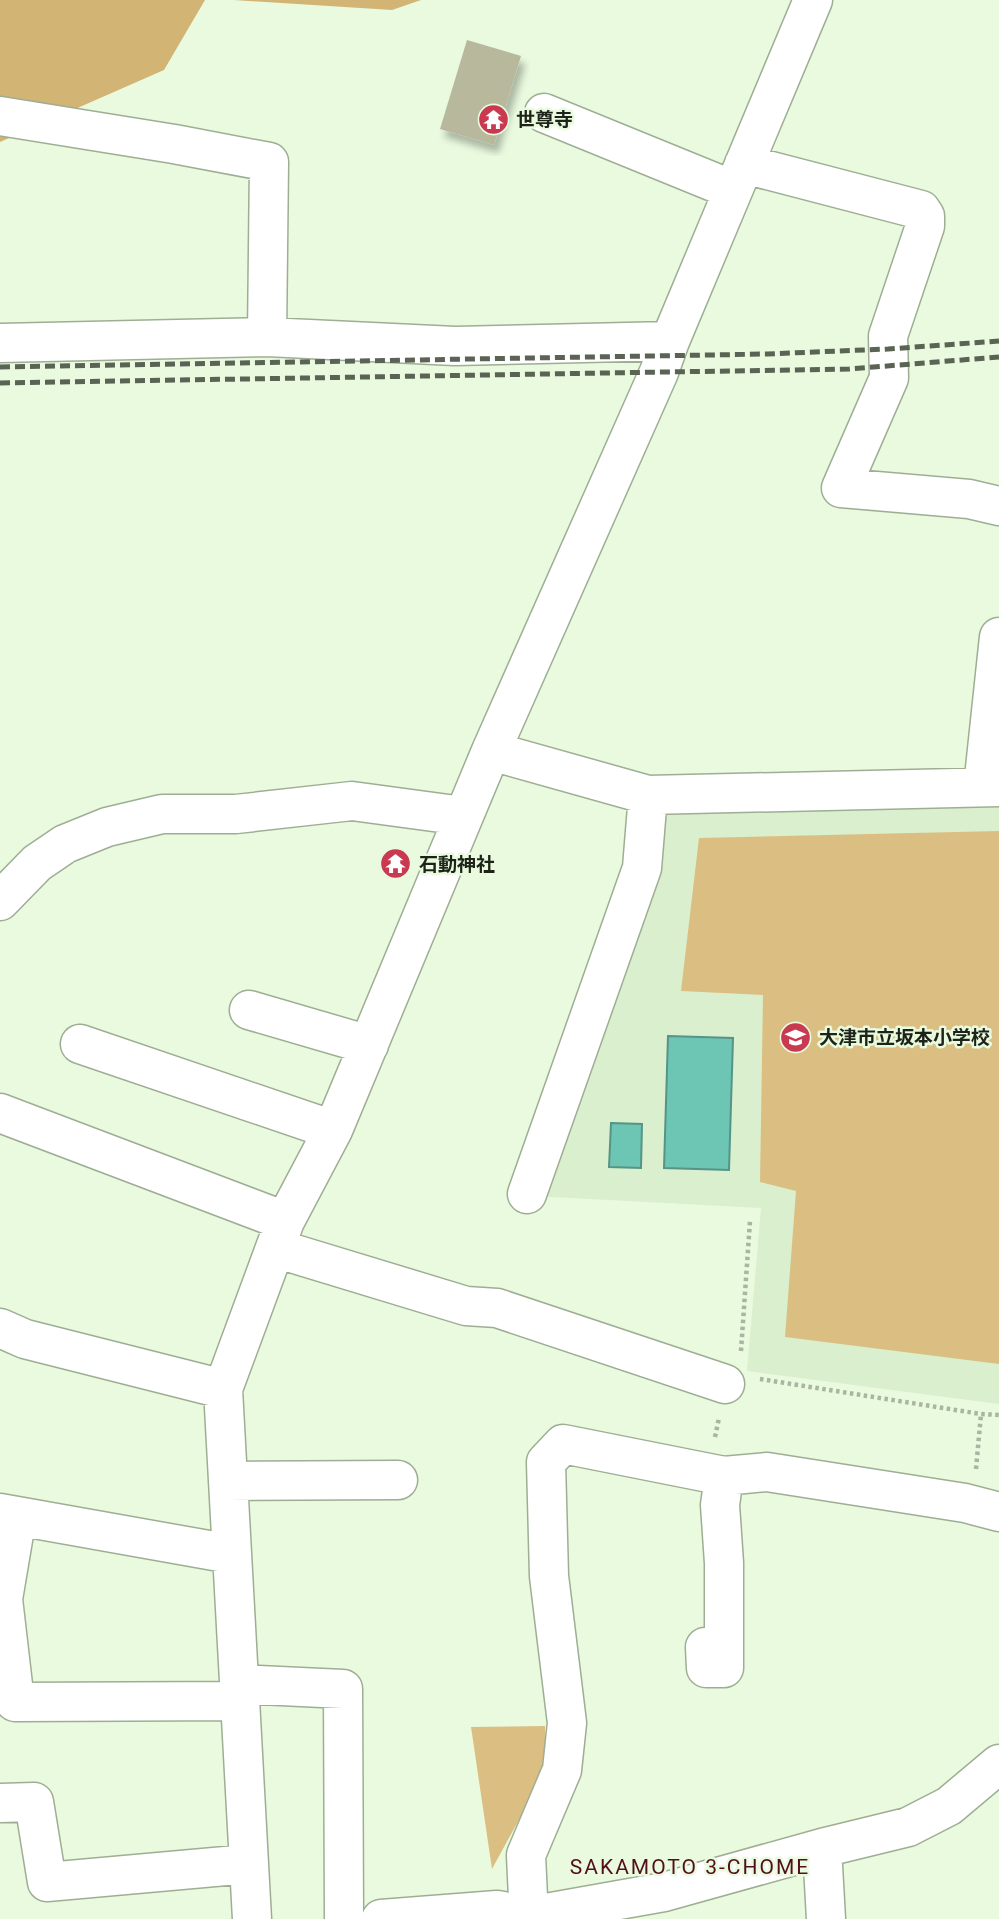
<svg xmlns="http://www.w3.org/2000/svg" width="999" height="1919" font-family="Roboto,'Noto Sans JP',sans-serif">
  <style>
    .built { fill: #daefcd }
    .green { fill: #dbbf82 }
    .forest { fill: #d2b474 }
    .water { fill: #6dc5b4; stroke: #559486; stroke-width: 2 }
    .building { fill: #b8b99c; filter: url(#shadow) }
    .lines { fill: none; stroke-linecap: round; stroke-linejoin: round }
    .minor-casing { stroke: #9eae94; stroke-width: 41 }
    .path { stroke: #a8b59f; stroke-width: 4.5; stroke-dasharray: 3.5 3.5; stroke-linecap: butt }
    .minor { stroke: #fff; stroke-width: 38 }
    .rail { stroke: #5a6354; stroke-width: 5; stroke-dasharray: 10 5; stroke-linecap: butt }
    .labels { text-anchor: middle; stroke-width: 5; stroke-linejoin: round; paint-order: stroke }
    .poi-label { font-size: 19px; font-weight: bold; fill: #1d2319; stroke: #e9fadf; text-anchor: start }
    .neighbourhood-label { font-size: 21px; letter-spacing: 2px; fill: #530e1b; stroke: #e9fadf }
  </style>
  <defs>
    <filter id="shadow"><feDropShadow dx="4.5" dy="8" stdDeviation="3.5" flood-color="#0004"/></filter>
  </defs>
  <rect width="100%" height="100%" fill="#e9fadf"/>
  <!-- built -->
  <path class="built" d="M999,804V1404L747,1371L761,1208L533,1196L657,810Z"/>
  <!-- green -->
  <path class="green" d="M999,831V1364L785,1337L796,1191L760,1182L763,995L681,991L699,838Z
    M545,1726V1772L492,1869L471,1727Z"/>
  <!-- forest -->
  <path class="forest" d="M0,0H205L164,70L0,142Z
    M234,0H421L392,10Z"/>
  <!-- water -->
  <path class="water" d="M668,1036L733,1038L729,1170L664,1168Z
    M611,1123L642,1124L641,1168L609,1167Z"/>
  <!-- building -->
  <path class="building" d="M467,40L521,56L494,145L440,129Z"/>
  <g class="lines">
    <defs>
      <path id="minor" d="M544,113L733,190
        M0,116L174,144L269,162L267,337
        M744,164L921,210L925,216V226L888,336L889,378L841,488L969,499L999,506
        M0,343L267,337L455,346L670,341
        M491,751L648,795L999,787
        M983,787L999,637
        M0,901L37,863L65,844L107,827L162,814H236L352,801L463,816
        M249,1010L369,1045
        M80,1044L333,1130
        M0,1113L285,1221
        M527,1194L642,868L648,795
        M275,1248L466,1306L497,1308L725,1384
        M0,1328L25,1339L223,1389
        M228,1481L398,1480
        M0,1513L231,1554
        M17,1516L3,1599L15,1702L239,1701
        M705,1647L706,1668H724V1563L720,1505L724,1476
        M239,1684L343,1689L344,1919
        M0,1803L34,1802L47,1882L248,1864
        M822,1848L826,1919
        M252,1919L223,1389L285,1221L333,1130L491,751L659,372L670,341L813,0
        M381,1919L497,1910L529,1916L664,1892L822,1848L908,1827L949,1806L999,1764
        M529,1919L526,1855L562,1770L567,1723L549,1576L546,1462L563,1444L724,1476L767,1472L965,1503L999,1512"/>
    </defs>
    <!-- minor casing -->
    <use href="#minor" class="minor-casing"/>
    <!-- path -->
    <path class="path" d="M741,1351L750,1221
      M760,1379L981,1414L999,1415
      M715,1437L719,1418
      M976,1469L981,1414"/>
    <!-- minor -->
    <use href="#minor" class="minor"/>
    <!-- rail -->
    <path class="rail" d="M0,367L767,354L888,349L999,341
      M0,383L849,369L999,357"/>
  </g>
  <!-- icons -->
  <defs>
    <symbol id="temple-disc" viewBox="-11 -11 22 22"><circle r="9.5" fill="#c93950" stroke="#e9fadf"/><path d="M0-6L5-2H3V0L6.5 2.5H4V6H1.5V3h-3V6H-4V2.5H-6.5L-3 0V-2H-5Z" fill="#fff"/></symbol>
    <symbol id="school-disc" viewBox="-11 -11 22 22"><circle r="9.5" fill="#c93950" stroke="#e9fadf"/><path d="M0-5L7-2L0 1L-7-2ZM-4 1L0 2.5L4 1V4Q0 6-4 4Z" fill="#fff"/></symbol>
  </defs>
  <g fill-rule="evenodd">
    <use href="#temple-disc" x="476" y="102" width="35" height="35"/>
    <use href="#temple-disc" x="378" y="846" width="35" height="35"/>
    <use href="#school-disc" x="778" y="1020" width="35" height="35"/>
  </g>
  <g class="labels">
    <!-- poi labels -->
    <g class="poi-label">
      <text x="516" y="126">世尊寺</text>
      <text x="419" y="871">石動神社</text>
      <text x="819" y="1044">大津市立坂本小学校</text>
    </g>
    <!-- neighbourhood labels -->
    <g class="neighbourhood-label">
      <text x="690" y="1874">SAKAMOTO 3-CHOME</text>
    </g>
  </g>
</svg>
